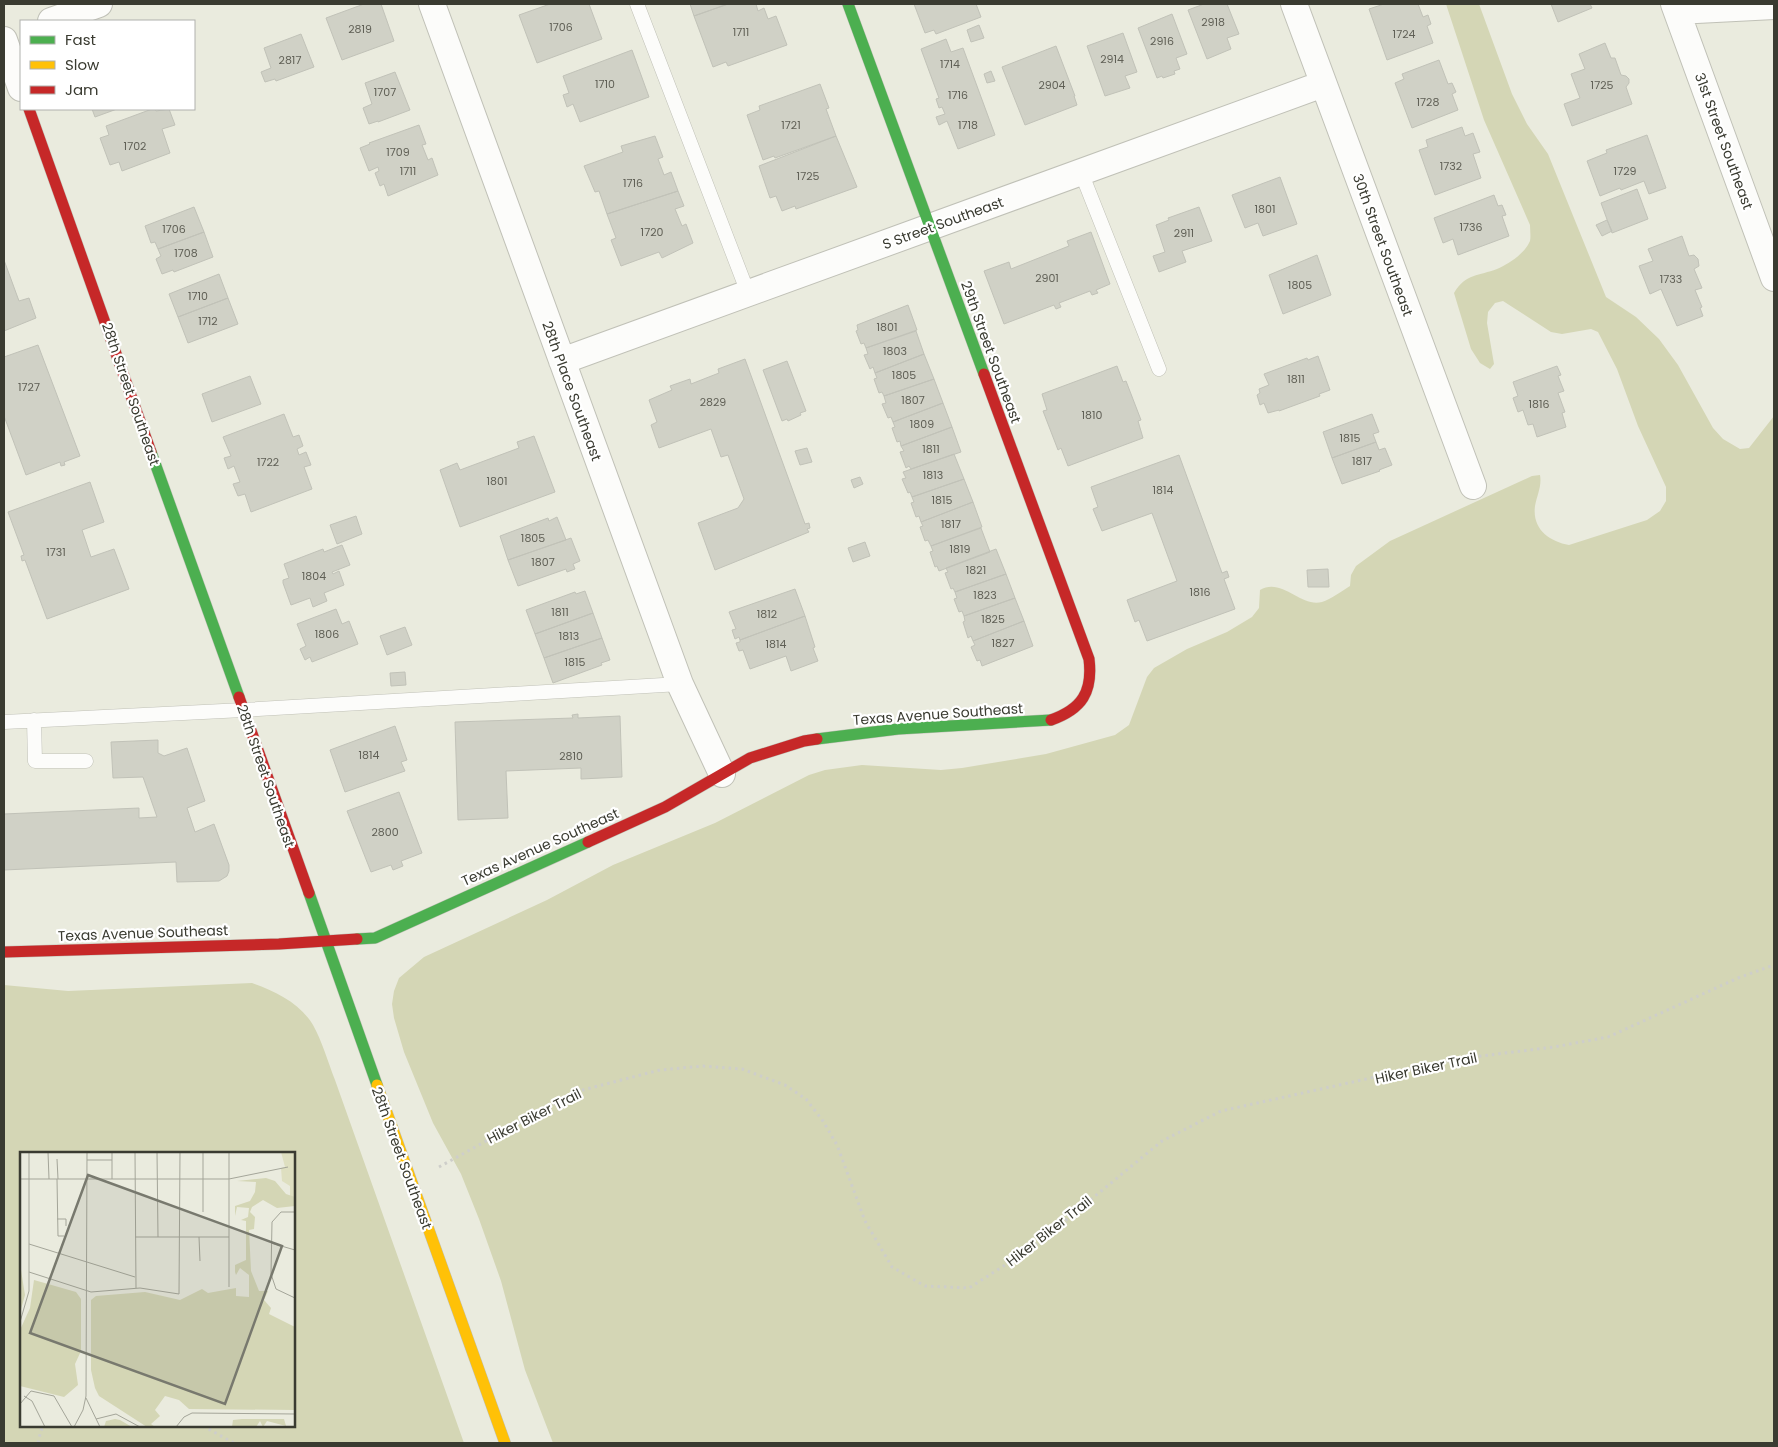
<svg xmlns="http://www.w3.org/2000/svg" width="1778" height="1447" font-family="Poppins,sans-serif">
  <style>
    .forest { fill: #d4d6b5; fill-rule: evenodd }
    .building { fill: #d0d1c6; stroke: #c1c2b8 }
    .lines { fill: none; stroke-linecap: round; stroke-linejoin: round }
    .lane-casing { stroke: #c0c1b7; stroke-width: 15 }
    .street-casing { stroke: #c0c1b7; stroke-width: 28 }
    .fast-casing { stroke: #c0c1b7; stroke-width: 12 }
    .slow-casing { stroke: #c0c1b7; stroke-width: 12 }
    .jam-casing { stroke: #c0c1b7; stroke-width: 12 }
    .path { stroke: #cececa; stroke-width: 3; stroke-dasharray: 2.5 4; stroke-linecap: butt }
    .lane { stroke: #fcfcfa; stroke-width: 14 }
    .street { stroke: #fcfcfa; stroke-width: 26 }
    .fast { stroke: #4caf50; stroke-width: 11 }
    .slow { stroke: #ffc107; stroke-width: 11 }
    .jam { stroke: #c62828; stroke-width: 11 }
    .labels { text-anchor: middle; stroke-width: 4.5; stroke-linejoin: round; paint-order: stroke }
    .number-label { font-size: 11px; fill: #606056 }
    .street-label { font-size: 14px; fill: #3a3b31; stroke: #fff }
    .inset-road { fill: none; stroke: #a4a599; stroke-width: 1 }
    .view { fill: #78796e; fill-opacity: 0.15; stroke: #78796e; stroke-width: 2.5 }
    .inset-edge { fill: none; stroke: #3a3b31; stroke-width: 2.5 }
  </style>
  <rect width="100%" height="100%" fill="#eaebde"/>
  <!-- forest -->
  <path class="forest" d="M1446,4H1479L1512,94L1527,124L1548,154L1606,297L1636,317L1659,339L1678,365L1713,428L1723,439L1740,449L1749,448L1774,416V1443H553L525,1370L501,1281L479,1219L461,1174L433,1123L404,1052L394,1018L392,1004L394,991L399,978L424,957L547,900L613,865L715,823L809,775L825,770L862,765L941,770L962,768L1046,754L1115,735L1129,725L1147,677L1154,668L1187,649L1227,632L1252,617L1259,608L1260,590C1282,577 1301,608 1322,602C1331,599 1342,591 1350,586L1351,575L1356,566L1390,541L1532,476L1540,475C1542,486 1537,495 1535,506C1532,529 1549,541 1569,545L1647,520L1660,511L1666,501V487L1638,426L1617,369L1598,332L1591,329L1562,334L1551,332L1503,301L1495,303L1488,312L1487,323L1494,364L1490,369L1480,363L1471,349L1454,293C1466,273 1479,276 1497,269C1509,264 1525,253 1530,241C1531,236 1530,230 1530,225L1484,120Z
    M252,983C275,991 300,1003 313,1025C322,1041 328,1062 335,1080L464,1443H4V985L68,991ZM21,1153H294V1426H21Z"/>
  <!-- building -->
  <path class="building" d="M364,4H381L394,41L342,60L326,18Z
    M550,4H589L602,39L537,63L519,15Z
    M690,4H728L694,16Z
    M728,4H756L758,11L764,8L768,19L776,16L787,45L728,66L726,62L713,67L694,16Z
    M914,4H976L981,17L936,34L934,30L925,33Z
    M1204,4H1227L1239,34L1227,38L1231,49L1207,59L1188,10Z
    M1384,4H1418L1423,17L1428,15L1431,24L1427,26L1433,43L1387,60L1369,9Z
    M1551,4H1590L1592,8L1558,22Z
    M1172,14L1187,54L1176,58L1180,69L1174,71L1175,74L1163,78L1162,76L1157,78L1138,28Z
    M979,25L984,38L971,42L967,30Z
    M1123,33L1137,72L1125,76L1130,88L1105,96L1087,46Z
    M301,34L314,67L276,81L275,79L265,82L261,72L271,68L264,48Z
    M946,39L951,52L963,48L995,135L958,149L947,121L939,125L936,117L945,114L942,107L939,108L936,99L939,98L921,49Z
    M1605,43L1611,58H1615L1621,75L1626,76L1629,79V83L1626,87L1632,104L1572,126L1564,104L1580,98L1571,74L1585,69L1579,54Z
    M1056,46L1075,96H1074L1077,105L1025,125L1002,67Z
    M632,50L649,97L580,122L573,104L567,107L563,95L569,93L563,76Z
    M1439,60L1448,84L1452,83L1456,92L1452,94L1458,110L1412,128L1395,83L1404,79L1402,74Z
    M991,71L995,81L987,83L984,74Z
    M395,72L410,110L378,122V121L369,124L363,108L372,104L365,83Z
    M820,84L829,108L826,109L836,136L775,158L774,156L763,160L747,115L760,110L759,106Z
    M92,109H117L95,117Z
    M152,109H155L156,111L169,109L175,125L162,129L170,153L122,171L119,162L110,165L100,138L109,135L106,126Z
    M419,125L426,144L422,145L428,160L432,158L438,175L388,196L384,184L380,186L375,173L379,171L378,167L369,171L360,148L370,144L369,143Z
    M1462,127L1465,136L1473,133L1480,152L1473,154L1481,178L1435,195L1419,150L1428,147L1426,140Z
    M1647,135L1666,188L1649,194L1644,181L1621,190L1620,188L1600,196L1587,161L1607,153L1606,150Z
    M655,136L663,157L658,159L664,175L671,172L678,191L607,214L599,191L595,192L584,166L623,152L621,146Z
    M836,136L857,187L796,209L795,206L782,211L776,196L770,198L759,166Z
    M1280,177L1297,224L1263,236L1258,223L1245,228L1232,195Z
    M1637,189L1648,219L1612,233L1601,203Z
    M678,191L684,206L675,209L682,226L686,224L693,243L662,258L659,252L621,266L611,240L616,238L607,214Z
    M1494,195L1498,206L1502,205L1506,215L1502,216L1509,236L1458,255L1453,239L1443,243L1434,218Z
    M194,207L204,232L158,249L155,242L151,243L145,226Z
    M1199,207L1212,241L1182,251L1186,262L1159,272L1153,256L1165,252L1156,225L1169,220L1168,218Z
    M1607,220L1612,231L1602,236L1596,225Z
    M204,232L213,257L174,272L173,270L162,274L156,259L161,256L158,249Z
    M1091,232L1110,284L1096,290L1098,293L1092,295L1090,291L1059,303L1061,307L1056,309L1054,305L1004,324L984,271L1009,262L1011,269L1069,246L1067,241Z
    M1682,236L1689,256L1694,255L1698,259L1699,266L1694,269L1702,288L1695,290L1702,307L1700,308L1703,316L1677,326L1661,289L1650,294L1639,266L1653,261L1648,249Z
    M1317,255L1331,295L1283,314L1269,275Z
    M4,260L19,301L29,298L36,318L4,331Z
    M219,274L228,298L178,317L169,294Z
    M228,298L238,324L188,343L178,317Z
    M908,305L917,330L866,348L864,343L861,344L856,331L858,330L857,325Z
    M916,331L924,354L875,373L873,367L870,369L864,355L868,354L866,348Z
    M38,345L80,456L64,462L65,465L61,466L60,462L26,475L4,416V357Z
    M924,354L934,379L884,396L882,392L879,393L874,379L877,378L875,373Z
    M1318,356L1330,390L1319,394L1320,396L1279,411V410L1268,413L1264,403L1260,405L1257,395L1260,393L1259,389L1269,385L1264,374L1307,358L1308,360Z
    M745,359L805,524L809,523L810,528L807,529L809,532L715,570L698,523L738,508L744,499L728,455L721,457L711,429L659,448L651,425L657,422L649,400L672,390L670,386L690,379L691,384L719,373L718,369Z
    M787,361L806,411L800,413L801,415L788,421L787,419L782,421L763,370Z
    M1117,366L1123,382L1126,381L1141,420L1138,421L1143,438L1068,466L1061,448L1058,450L1043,411L1047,410L1042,394Z
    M1557,366L1561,375L1558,376L1564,391L1558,393L1565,412L1562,413L1566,427L1537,437L1533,424L1528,425L1523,410L1518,412L1513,398L1518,396L1513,382Z
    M250,376L261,404L212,422L202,394Z
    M934,379L943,403L893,422L891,417L888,418L882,404L886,403L884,396Z
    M943,403L952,427L901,446L900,441L897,442L892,428L895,427L893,422Z
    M284,414L293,437L299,435L303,446L297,449L299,455L306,452L311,465L304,467L312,489L251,512L245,494L238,496L233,484L240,482L234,466L228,469L224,458L231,456L223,437Z
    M1372,414L1379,432L1373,434L1376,442L1332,458L1323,432Z
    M952,427L961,452L911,469L909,466L906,468L900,452L904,451L901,446Z
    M534,436L555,492L460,527L440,470L457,463L460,470L519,448L517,442Z
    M1376,442L1379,450L1385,448L1392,465L1379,470L1380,471L1342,484L1332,458Z
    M807,448L812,462L800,465L795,451Z
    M954,454L964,479L912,497L910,492L908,493L902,479L906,478L903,472Z
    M1179,455L1222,573L1227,571L1229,577L1224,579L1235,609L1147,641L1139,620L1135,622L1127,600L1177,581L1152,513L1102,531L1093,509L1098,507L1091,487Z
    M860,477L863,484L854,488L851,480Z
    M964,479L973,502L921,522L919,516L916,517L911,503L914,502L912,497Z
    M90,482L104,522L82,530L91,557L114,549L129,589L47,619L25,560L22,561L21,556L24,555L8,512Z
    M973,502L982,527L931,546L928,540L925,541L920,527L923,526L921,522Z
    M356,516L362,534L337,544L330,525Z
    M557,517L566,540L508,560L500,536L548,518L549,521Z
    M981,528L990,552L939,571L937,566L935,567L930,552L933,551L931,546Z
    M571,538L580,561L573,564L575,569L567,572L566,569L518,586L508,560Z
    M865,542L870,556L853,562L848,548Z
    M342,545L350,565L332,572L333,574L339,571L344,585L324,593L327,601L313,607L310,598L291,605L283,583V580L289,578L284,564L323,549L324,552Z
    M996,549L1006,574L955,592L953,588L951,589L945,573L948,572L946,568Z
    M1328,569L1329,587H1308L1307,570Z
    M1006,574L1015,598L964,616L962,611L959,612L954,599L957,598L955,592Z
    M795,589L805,616L740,640L739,637L735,639L732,630L736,629L729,612Z
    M585,591L593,613L535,634L526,610L575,592L576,594Z
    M1015,598L1024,621L973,641L971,636L968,638L963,622L965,621L964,616Z
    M336,609L342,624L349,621L358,644L312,662L310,657L305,660L300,649L306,646L297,624Z
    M593,613L602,638L544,658L535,634Z
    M805,616L815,647L813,648L818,661L791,671L786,656L750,669L743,650L739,651L736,643L740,642V640Z
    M1024,621L1033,646L982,666L980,660L977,661L971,647L975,645L973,641Z
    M405,627L412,645L387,655L380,636Z
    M602,638L610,660L601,663L602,665L553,683L544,658Z
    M405,672L406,685L391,686L390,673Z
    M578,714V718L620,716L622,777L581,779V768L506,771L508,818L458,820L455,722L573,718L572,715Z
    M395,726L407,760L401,762L405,771L345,792L330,750Z
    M158,740V753L164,756L187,748L205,801L187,808L195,832L214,824L229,865V871L227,876L219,881L177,882L176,862L4,870V814L139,808V818L157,817L143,777L113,778L111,742Z
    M399,792L422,853L401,861L403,866L393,870L391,865L371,872L347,811Z"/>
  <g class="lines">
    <defs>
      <path id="lane" d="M637,4L748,293
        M1081,172L1159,369
        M34,720L35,761H86
        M4,722L243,710L680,684"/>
      <path id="street" d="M432,4L680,684L722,774
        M1294,4L1473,486
        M1674,4L1774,278
        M1677,11L1774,6
        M51,21L99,4
        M4,40L21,88
        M562,361L1323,84"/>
      <path id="fast" d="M848,4L984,374
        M151,452L239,697
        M817,739L898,729L1051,720
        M309,893L377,1085
        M357,939L375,938L588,842"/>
      <path id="slow" d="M377,1085L505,1443"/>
      <path id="jam" d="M29,109L151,452
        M984,374L1089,659C1093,692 1082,709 1051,720
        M239,697L309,893
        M588,842L665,807L750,758L804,741L817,739
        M4,952L279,944L357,939"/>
    </defs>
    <!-- lane casing -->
    <use href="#lane" class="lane-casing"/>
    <!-- street casing -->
    <use href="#street" class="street-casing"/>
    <!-- fast casing -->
    <use href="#fast" class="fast-casing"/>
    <!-- slow casing -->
    <use href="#slow" class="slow-casing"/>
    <!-- jam casing -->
    <use href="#jam" class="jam-casing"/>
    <!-- path -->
    <path class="path" d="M439,1167L575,1092L660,1070L703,1066L742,1069L785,1085L806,1099L823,1121L837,1145L865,1221L892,1267L925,1286L969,1288L1032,1248L1162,1141L1221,1111L1457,1059L1554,1047L1608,1037L1738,978L1774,965
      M203,1426L234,1443
      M38,1443L41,1430L47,1426"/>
    <!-- lane -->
    <use href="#lane" class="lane"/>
    <!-- street -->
    <use href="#street" class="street"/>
    <!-- fast -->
    <use href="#fast" class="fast"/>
    <!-- slow -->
    <use href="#slow" class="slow"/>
    <!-- jam -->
    <use href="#jam" class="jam"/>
  </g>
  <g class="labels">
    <!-- number labels -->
    <g class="number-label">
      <text x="1213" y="26">2918</text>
      <text x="561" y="31">1706</text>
      <text x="360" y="33">2819</text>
      <text x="741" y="36">1711</text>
      <text x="1404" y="38">1724</text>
      <text x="1162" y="45">2916</text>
      <text x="1112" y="63">2914</text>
      <text x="290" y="64">2817</text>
      <text x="950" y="68">1714</text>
      <text x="605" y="88">1710</text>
      <text x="1052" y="89">2904</text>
      <text x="1602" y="89">1725</text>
      <text x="385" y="96">1707</text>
      <text x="958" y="99">1716</text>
      <text x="1428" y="106">1728</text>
      <text x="791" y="129">1721</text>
      <text x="968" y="129">1718</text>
      <text x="135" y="150">1702</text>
      <text x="398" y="156">1709</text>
      <text x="1451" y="170">1732</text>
      <text x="408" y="175">1711</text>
      <text x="1625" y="175">1729</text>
      <text x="808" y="180">1725</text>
      <text x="633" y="187">1716</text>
      <text x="1265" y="213">1801</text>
      <text x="1471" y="231">1736</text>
      <text x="174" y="233">1706</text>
      <text x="652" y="236">1720</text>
      <text x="1184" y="237">2911</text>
      <text x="186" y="257">1708</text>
      <text x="1047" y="282">2901</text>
      <text x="1671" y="283">1733</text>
      <text x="1300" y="289">1805</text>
      <text x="198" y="300">1710</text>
      <text x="208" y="325">1712</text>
      <text x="887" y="331">1801</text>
      <text x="895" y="355">1803</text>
      <text x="904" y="379">1805</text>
      <text x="1296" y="383">1811</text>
      <text x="29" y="391">1727</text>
      <text x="913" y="404">1807</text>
      <text x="713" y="406">2829</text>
      <text x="1539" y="408">1816</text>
      <text x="1092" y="419">1810</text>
      <text x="922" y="428">1809</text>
      <text x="1350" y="442">1815</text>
      <text x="931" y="453">1811</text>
      <text x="1362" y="465">1817</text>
      <text x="268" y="466">1722</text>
      <text x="933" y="479">1813</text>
      <text x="497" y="485">1801</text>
      <text x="1163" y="494">1814</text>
      <text x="942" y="504">1815</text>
      <text x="951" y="528">1817</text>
      <text x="533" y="542">1805</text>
      <text x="960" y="553">1819</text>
      <text x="56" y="556">1731</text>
      <text x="543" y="566">1807</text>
      <text x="976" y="574">1821</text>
      <text x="314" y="580">1804</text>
      <text x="1200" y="596">1816</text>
      <text x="985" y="599">1823</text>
      <text x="560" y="616">1811</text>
      <text x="767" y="618">1812</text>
      <text x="993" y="623">1825</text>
      <text x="327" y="638">1806</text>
      <text x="569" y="640">1813</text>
      <text x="1003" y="647">1827</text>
      <text x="776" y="648">1814</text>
      <text x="575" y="666">1815</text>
      <text x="369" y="759">1814</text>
      <text x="571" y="760">2810</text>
      <text x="385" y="836">2800</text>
    </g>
    <!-- street labels -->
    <g class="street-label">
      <text transform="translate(1724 141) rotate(70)" y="5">31st Street Southeast</text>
      <text transform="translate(943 223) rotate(-20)" y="5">S Street Southeast</text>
      <text transform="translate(1383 245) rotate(70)" y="5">30th Street Southeast</text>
      <text transform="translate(991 352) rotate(70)" y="5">29th Street Southeast</text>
      <text transform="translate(572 391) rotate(70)" y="5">28th Place Southeast</text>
      <text transform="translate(131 394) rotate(71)" y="5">28th Street Southeast</text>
      <text transform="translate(938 714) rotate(-4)" y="5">Texas Avenue Southeast</text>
      <text transform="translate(266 776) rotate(71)" y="5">28th Street Southeast</text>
      <text transform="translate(540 847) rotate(-24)" y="5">Texas Avenue Southeast</text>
      <text transform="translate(143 933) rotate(-2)" y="5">Texas Avenue Southeast</text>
      <text transform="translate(1426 1068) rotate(-12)" y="5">Hiker Biker Trail</text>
      <text transform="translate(534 1116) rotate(-27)" y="5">Hiker Biker Trail</text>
      <text transform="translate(402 1158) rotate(70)" y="5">28th Street Southeast</text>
      <text transform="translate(1049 1231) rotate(-38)" y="5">Hiker Biker Trail</text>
    </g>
  </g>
  <!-- overview -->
  <g transform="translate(20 1152)">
    <rect width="275" height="275" fill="#eaebde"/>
    <path d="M261,0H275V53L270,45V34L262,29L261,16L265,15Z" fill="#dedfc0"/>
    <path d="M246,26L255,29L266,42L275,45V54L257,56L243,48L232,55L230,60L235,65L234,77L229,78L231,119L239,139H248L244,148L251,156L249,162L275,175V258L169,257L159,248L145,244L135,258L140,264L131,272L135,275H127L79,244L75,236L71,218V148L76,144L125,140L160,148L182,137L188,141L216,136V144L229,145V123L220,116L216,123L215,120V113L226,108V69L221,68L228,65L229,56L217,55L215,64V54L230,49L235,40L236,30L217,29ZM0,112L5,143L0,161ZM14,128L56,140L61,147V199L55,212L58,233L44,245L0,234V178L10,156ZM95,267L100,268L112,275H84L86,269ZM222,267H264L266,274L247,269L243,275L240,269L236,275H212L213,268Z" fill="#d4d6b5"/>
    <path class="inset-road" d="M28,0L29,27M115,0L116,136M137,0L138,85M183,0V60M209,0V135M37,7L38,27M67,8H92M0,27H209L268,15M37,27L38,84H44M92,27V0M275,60H261L252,70L251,122L256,137L275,146M37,67H46V74M115,85H209M179,85L180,109M251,91L275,98M9,92L115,125M9,120L71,140L120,136L159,142L160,0M0,170L9,139V0M4,244L12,249L25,275M66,246L80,275M0,252L11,239L34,244L52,275M76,267L96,262L120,275M54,275L63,258L66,244L67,0M156,275L164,265L172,261L275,262"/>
    <path class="view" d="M68,23L262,94L205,252L10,181Z"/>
    <rect width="275" height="275" class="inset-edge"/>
  </g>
  <!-- border -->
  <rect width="1778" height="1447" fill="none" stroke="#3a3b31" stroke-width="10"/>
  <!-- legend -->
  <rect x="20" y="20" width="175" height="90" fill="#ffffff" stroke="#b0b1ad"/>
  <rect x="30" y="36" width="25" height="8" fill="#4caf50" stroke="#b0b1ad"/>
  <text x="65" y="45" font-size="15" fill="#3a3b31">Fast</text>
  <rect x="30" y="61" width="25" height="8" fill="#ffc107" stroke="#b0b1ad"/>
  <text x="65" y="70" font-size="15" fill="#3a3b31">Slow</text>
  <rect x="30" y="86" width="25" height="8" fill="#c62828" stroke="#b0b1ad"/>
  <text x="65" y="95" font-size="15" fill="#3a3b31">Jam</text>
</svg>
